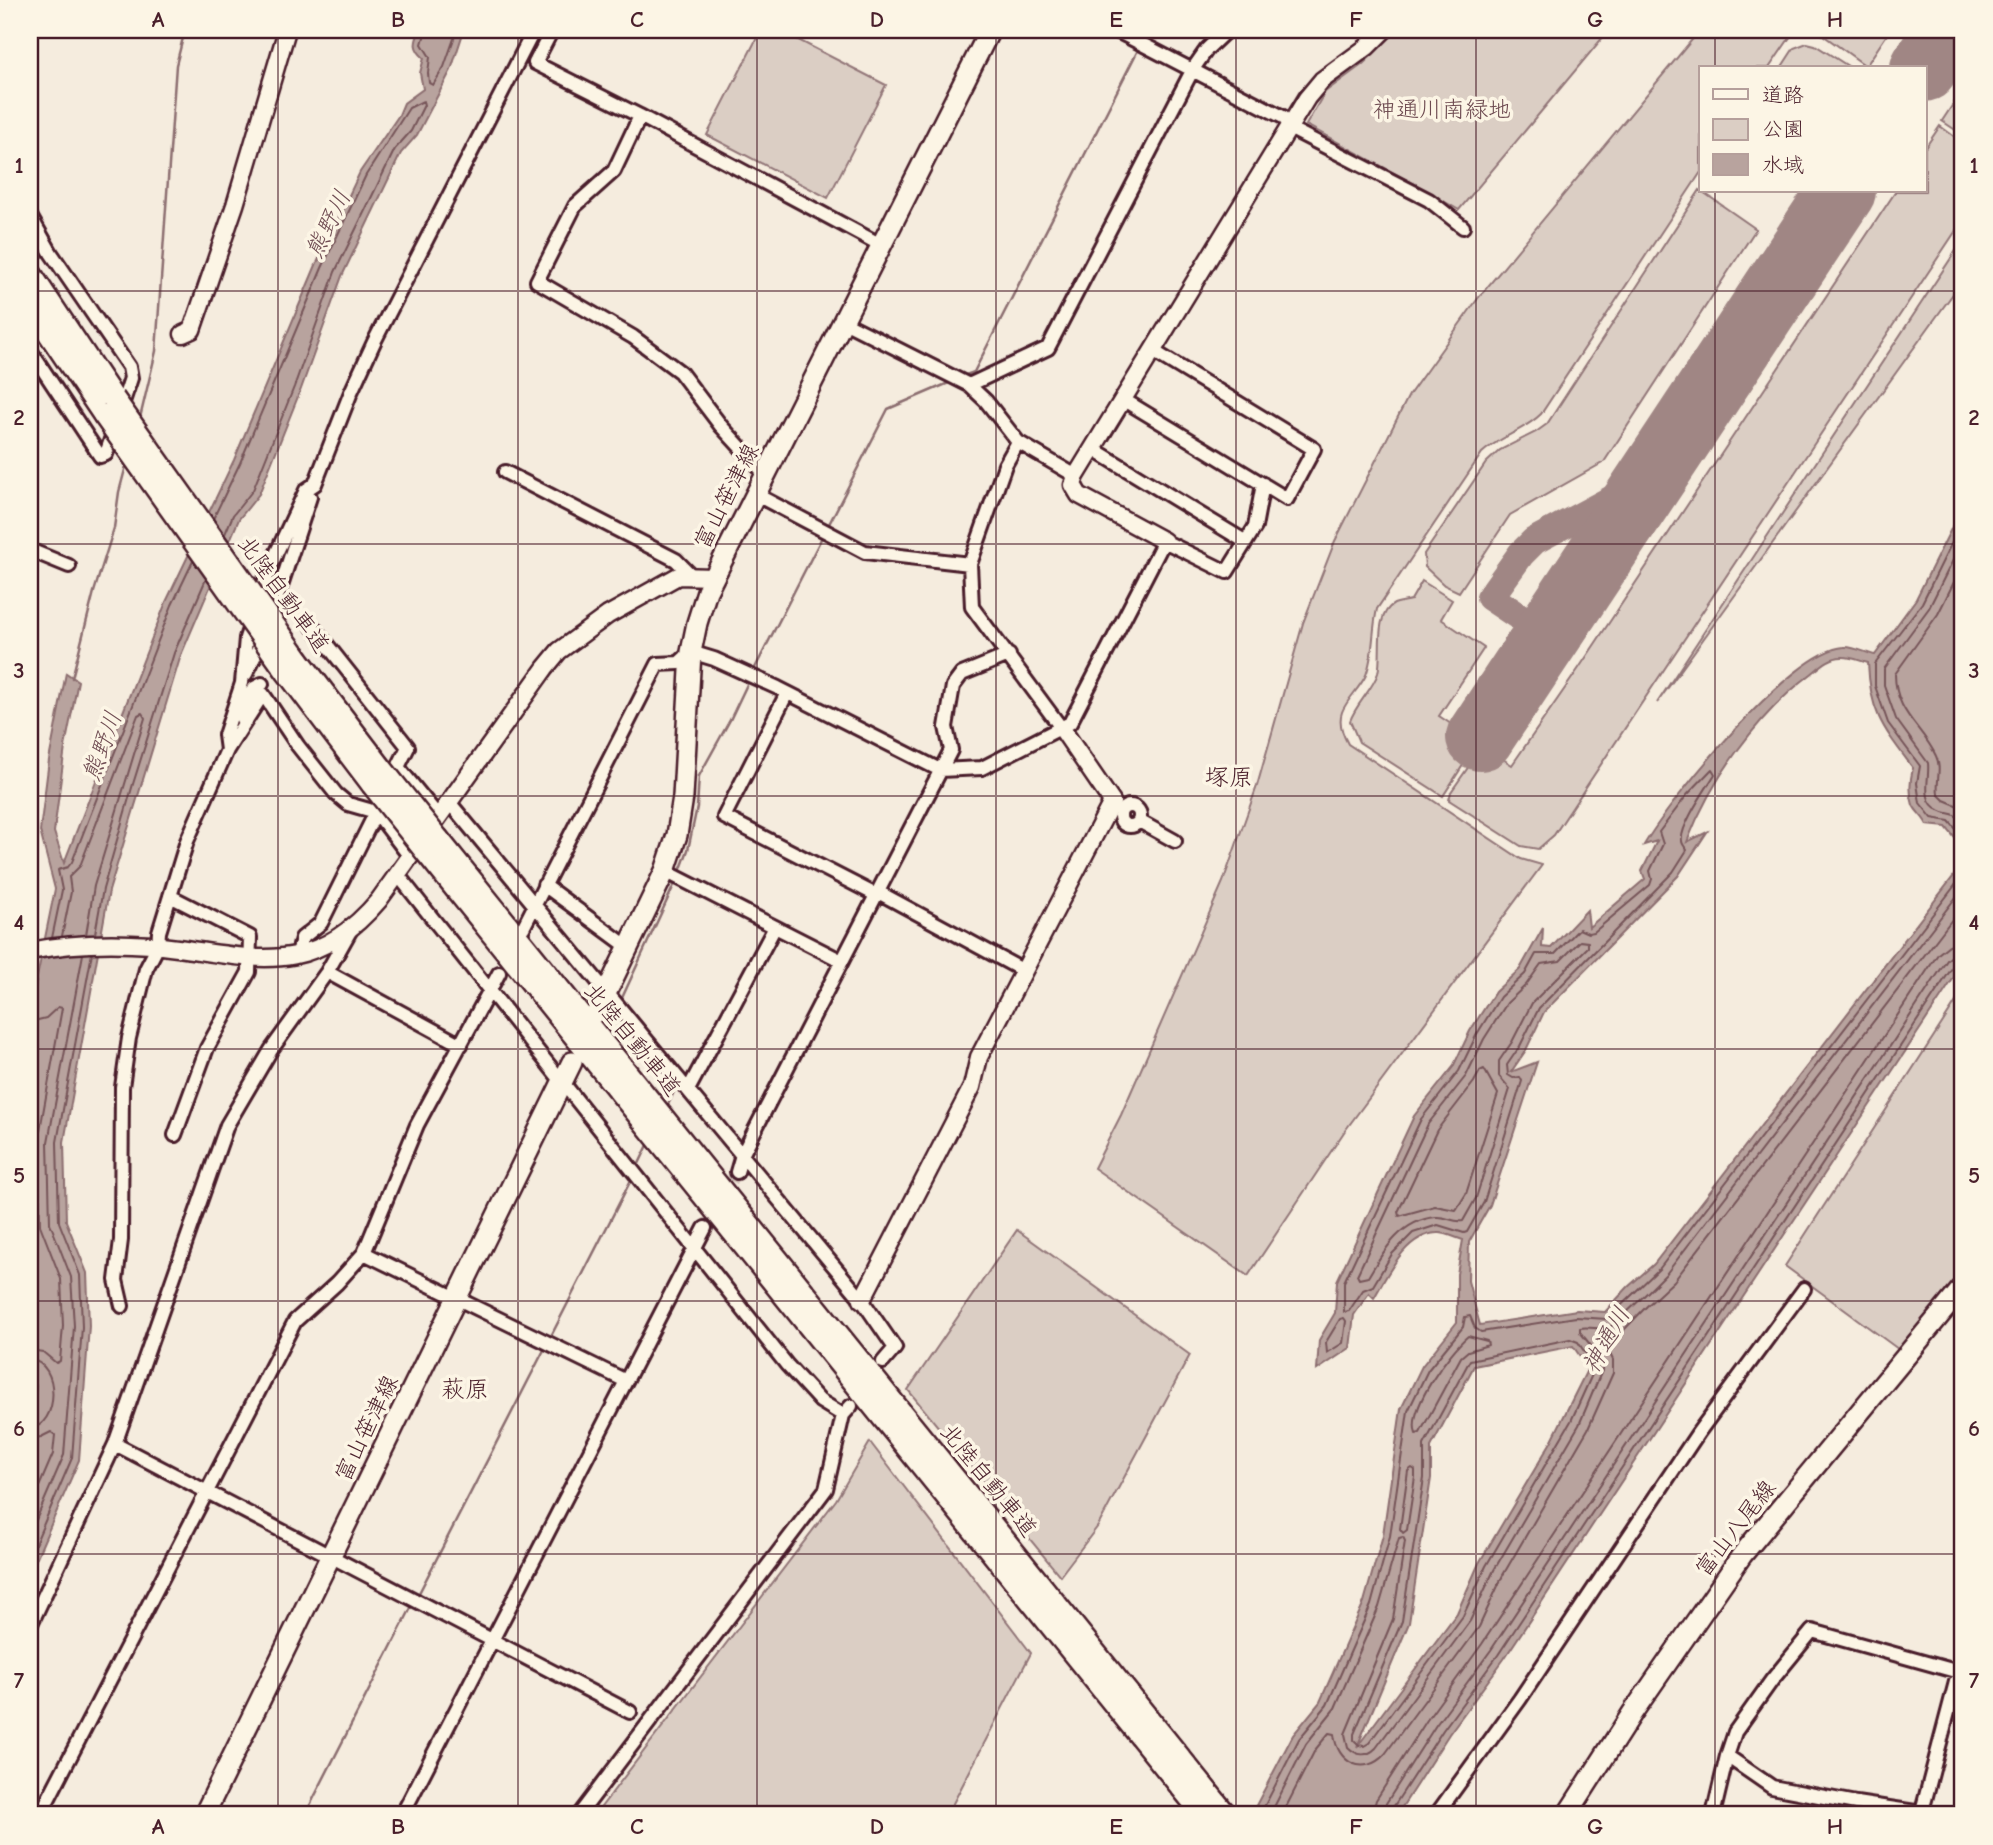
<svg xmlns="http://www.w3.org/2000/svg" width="1993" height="1845" font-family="'Comic Neue','Klee One',sans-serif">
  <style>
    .green { fill: #dbcec4; stroke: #927678; stroke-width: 2 }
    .water { fill: #b8a39e; stroke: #8c6e70; stroke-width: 2; fill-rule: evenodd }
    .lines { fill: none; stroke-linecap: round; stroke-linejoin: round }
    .shore { stroke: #765459; stroke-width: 2 }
    .stream { stroke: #8c6e70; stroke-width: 2.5 }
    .taxiway { stroke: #a08684; stroke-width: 28 }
    .runway { stroke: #a08684; stroke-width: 68 }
    .street-tunnel { stroke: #d3c3ba; stroke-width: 12; stroke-dasharray: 12 6; stroke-linecap: butt }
    .street-casing { stroke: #4a1f2b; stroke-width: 18 }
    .secondary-casing { stroke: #4a1f2b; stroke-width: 21 }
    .primary-casing { stroke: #4a1f2b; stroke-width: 24 }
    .highway-casing { stroke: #4a1f2b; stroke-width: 26 }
    .street { stroke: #fcf5e5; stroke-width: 12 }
    .secondary { stroke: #fcf5e5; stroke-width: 16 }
    .primary { stroke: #fcf5e5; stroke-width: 19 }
    .highway { stroke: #fcf5e5; stroke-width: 21 }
    .highway-bridge-casing { stroke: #4a1f2b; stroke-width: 26; stroke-linecap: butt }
    .highway-bridge { stroke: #fcf5e5; stroke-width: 21 }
    .grid { fill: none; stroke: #4a1f2b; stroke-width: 2; stroke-opacity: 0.55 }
    .labels { text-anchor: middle; stroke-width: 7; stroke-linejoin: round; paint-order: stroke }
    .park-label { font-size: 23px; fill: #6e4b51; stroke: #fcf5e5 }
    .street-label { font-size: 23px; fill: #4a1f2b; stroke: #fcf5e5 }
    .water-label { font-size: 24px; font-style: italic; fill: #704d53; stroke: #fcf5e5 }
    .neighbourhood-label { font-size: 24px; fill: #4a1f2b; stroke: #fcf5e5 }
    .neatline { fill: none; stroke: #4a1f2b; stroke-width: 2.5 }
    .grid-label { font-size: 23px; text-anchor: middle; font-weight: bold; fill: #4a1f2b }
  </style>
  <rect width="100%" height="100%" fill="#f5ecde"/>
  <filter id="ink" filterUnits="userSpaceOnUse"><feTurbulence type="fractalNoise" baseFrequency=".0143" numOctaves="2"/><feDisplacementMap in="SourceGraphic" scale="14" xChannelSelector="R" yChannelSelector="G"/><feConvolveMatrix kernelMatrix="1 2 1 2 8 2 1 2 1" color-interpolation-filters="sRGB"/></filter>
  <g filter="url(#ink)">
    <!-- green -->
    <path class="green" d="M761,30H779L886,85L828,198L707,135Z
      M1398,30H1609L1459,210L1411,182L1306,125L1325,92L1363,64Z
      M1700,30H1795L1769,68H1701V172L1541,414C1524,431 1500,436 1482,453L1377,609C1372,630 1374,655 1366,675C1360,688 1347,699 1342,712C1338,723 1343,735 1348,744L1521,859L1542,865L1344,1132L1248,1276L1094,1168L1121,1115L1223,882L1257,786L1303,623L1335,541L1409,395L1479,297Z
      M1816,30H1890L1866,66Z
      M1807,43L1815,45L1851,68H1781L1794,48Z
      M1963,89V135L1942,121Z
      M1940,126L1963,143V220L1554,835L1538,849L1521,846L1449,800L1451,792L1483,746L1512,765L1579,668L1896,191H1925V148Z
      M1700,190L1756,229L1604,462L1510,515L1459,592L1444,585L1425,567L1424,554L1486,463L1500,450L1536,432L1547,424Z
      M1963,240V280L1657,703Z
      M1422,581L1452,600L1441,619L1484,648L1439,716L1478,742L1443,796L1359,742L1350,721C1356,704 1373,689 1378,673C1383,655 1373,615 1394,604C1399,602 1406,601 1411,600Z
      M1963,991V1283L1902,1352L1785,1266Z
      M1017,1230L1190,1355L1098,1526L1060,1576L908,1390Z
      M870,1442L1031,1653L947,1815H595L836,1500Z"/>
    <!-- water -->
    <path class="water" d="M420,30H464L451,70L417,135L401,153L342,276L301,389L259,494L239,519L181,655L109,891L64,1142L66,1221L87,1273L89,1326L79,1460L30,1573V1442L36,1386L30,1367L32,1002L55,889L40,831L49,760L66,673L78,681L65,747L54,832L64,863L166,602L234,460L316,265L360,172L399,115L404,103L423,89L420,73L424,58C413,48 414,43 420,30Z
      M1963,505V848L1946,827L1927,825C1924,817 1916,812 1913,805C1909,793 1910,780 1913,768C1884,729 1870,714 1868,663C1860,661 1850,656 1842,657C1829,657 1819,668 1810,675C1757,715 1711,780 1687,842L1707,832L1678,876L1544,1012L1526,1050L1511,1072L1537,1062L1490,1205L1469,1242L1468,1281L1480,1325L1577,1310L1605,1312L1628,1287L1654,1264L1963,864V964L1504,1659L1449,1734L1397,1815H1251L1293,1735L1320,1702L1364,1602L1383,1535L1401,1409L1422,1366L1457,1322V1274L1463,1240C1456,1238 1445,1232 1437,1233C1405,1235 1388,1274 1374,1298L1369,1293L1354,1315L1350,1348L1317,1370L1319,1340L1335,1313L1337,1281L1414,1116L1453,1067L1470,1031L1495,992L1520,969L1543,928L1542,947L1551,948L1587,910L1589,927L1645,879L1642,871L1657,841L1644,845C1670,800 1792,650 1844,647C1853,646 1866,653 1875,655L1916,599ZM1573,1346L1588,1368L1551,1442L1479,1563L1457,1613L1357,1747L1409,1623L1431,1478V1447L1474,1366Z"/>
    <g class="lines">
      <!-- shore -->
      <path class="shore" d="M426,30L422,44L430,57L428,73L429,83L433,85L444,67L457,30
        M213,519L240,463L322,268L366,175L409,108L423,101L424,105L411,131L395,149L335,272L294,387L253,490L233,515L225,534
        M1963,520L1922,603L1875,664V686L1888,723L1920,766L1917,783L1920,803L1932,818L1949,821L1963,837
        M1963,540L1929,608L1884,669V685L1896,719L1928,763C1930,779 1920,801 1939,810C1951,817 1952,809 1963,823
        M1963,564L1938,614L1895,674C1895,713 1922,726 1936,756C1942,768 1936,781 1938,794L1944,800L1963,808
        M1712,769L1715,774C1708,786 1679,827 1682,841C1682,844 1685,847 1687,850L1673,872L1539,1008L1520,1046L1507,1065L1508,1075L1513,1078L1520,1077L1522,1081L1484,1202L1467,1232L1464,1233L1438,1225L1413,1233L1392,1254L1373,1286L1363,1290L1349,1311L1344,1312V1282L1421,1119L1459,1071L1477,1034L1500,997L1525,974L1536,954H1555L1579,929L1588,933L1594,932L1650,885L1652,879L1650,871L1663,844L1659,832L1687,795Z
        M95,934L103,889L133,784L174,653L206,579
        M62,936L71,892L69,877L80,866L138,715L142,713L145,718L94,886L86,935
        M52,938L62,890L58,870L68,867L72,862L172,605L193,561
        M1580,941L1588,942V947L1532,1003L1512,1042L1499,1061V1076L1510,1089L1476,1198L1463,1221C1454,1223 1446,1216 1436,1217C1401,1220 1384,1250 1368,1277L1359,1279L1357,1275L1428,1124L1466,1076L1484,1039L1507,1003L1526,985L1541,964L1560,961Z
        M30,1022L46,1018L58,1007L62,1008L38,1141L40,1225L61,1279L63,1326L60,1361L56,1363L43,1352L30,1350
        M1484,1069L1498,1094L1466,1194L1456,1210L1435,1206L1399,1216L1398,1212L1437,1130L1474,1082L1480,1071Z
        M1344,1318L1346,1321L1343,1343L1327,1353L1326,1342L1340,1319Z
        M1468,1336L1487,1341L1488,1345L1468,1351L1461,1357L1420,1433L1416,1434C1407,1409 1449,1352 1468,1336Z
        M1570,1339L1578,1342L1595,1368L1571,1421L1486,1566L1463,1616L1369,1743L1364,1746L1359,1745L1354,1740V1734L1402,1621L1424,1478V1445L1470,1360Z
        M30,1360C61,1362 59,1427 30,1428
        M30,1439L41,1437L51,1432L55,1435L53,1454L30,1508
        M1412,1468L1415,1470V1477L1407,1530L1403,1533L1400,1529L1408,1471Z
        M30,1534L64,1455L74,1326L71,1277L50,1223L48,1142L83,954
        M30,1556L72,1458L82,1327L80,1275L59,1222L57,1142L92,953
        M1260,1815L1299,1739L1327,1705L1371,1605L1390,1536L1408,1411L1428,1370L1463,1327L1465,1317L1470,1316L1475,1328L1481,1332L1576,1317L1607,1319L1660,1268L1963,875
        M1270,1815L1306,1744L1335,1708L1379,1607L1399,1538L1403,1537L1405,1541L1393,1619L1345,1734L1348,1747C1357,1756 1367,1757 1376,1748L1470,1621L1494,1570L1579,1425L1603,1368L1601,1358L1580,1332V1328C1589,1326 1599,1330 1608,1328C1613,1327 1658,1282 1666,1274L1963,888
        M1282,1815L1315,1750L1329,1733L1334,1734C1337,1763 1364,1777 1385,1754L1479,1627L1503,1575L1588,1429L1613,1373V1360L1603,1340L1622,1332L1647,1306L1674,1281L1963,905
        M1372,1815L1376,1800L1427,1720L1482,1644L1938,954L1949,945L1963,942
        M1382,1815L1385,1805L1436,1725L1491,1650L1947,960L1954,954L1963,952
        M1391,1815L1392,1809L1443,1730L1498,1655L1954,965L1963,961"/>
      <!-- stream -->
      <path class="stream" d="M1144,39L1149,30
        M963,376L974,372L1139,48
        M140,418L156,351L176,65L185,30
        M828,526L888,409L951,382
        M753,672L823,535
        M72,678L94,592L114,528L119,492L127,462
        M679,874L688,850L697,807L699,776L730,720L750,678
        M675,883L622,998L683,1074L681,1077
        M666,1109L678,1083
        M637,1168L649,1143
        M549,1340L632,1178
        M418,1595L546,1346
        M305,1815L413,1604"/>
      <!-- taxiway -->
      <path class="taxiway" d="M1547,635L1490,597L1521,554L1534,541L1651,478"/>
      <!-- runway -->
      <path class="runway" d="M1924,68L1949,30
        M1480,737L1842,191"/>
      <!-- street-tunnel -->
      <path class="street-tunnel" d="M705,1228L737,1172"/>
      <defs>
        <path id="street" d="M552,30L535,63L640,116L881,245
          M1115,30L1283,117L1295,131L1429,200L1463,227
          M640,116L614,171L575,206L537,281L633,337L680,372L721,426L765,474
          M30,216L51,253L129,367L131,378L120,411
          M842,321L969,385L986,401L1018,442L1076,476
          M30,350L100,456L106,454L115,428
          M969,385L1048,348L1193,69L1207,49L1227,30
          M1124,400L1287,499L1314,449L1153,351
          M1018,442L1005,465L970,564L972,607L1062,729
          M1093,449L1246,542
          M505,472L676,560L693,577
          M755,494L865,552L970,564
          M30,550L69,566
          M270,619L310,497
          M313,627L408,747L390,783
          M246,674L264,637
          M787,693L724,817L876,895
          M242,719L240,711L254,688L262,684
          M227,750L225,735L242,683L246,638L268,571L306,490L315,484L351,392L374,342L534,30
          M398,767L438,816
          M449,802L862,1300L895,1348L883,1362
          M1120 816a10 10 0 1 1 20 0a10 10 0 1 1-20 0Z
          M1139,821L1175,841
          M665,871L842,961
          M398,875L787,1365L820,1401L843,1415
          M544,885L628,947
          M878,892L1024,971
          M170,896L250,937L249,972L207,1048L175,1135
          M523,928L658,664L679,663L691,652L714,659L778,688L940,770L982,768L1070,723L1164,541L1227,572L1255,527L1263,484
          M298,954L302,938L321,923L379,806
          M327,972L461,1045
          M688,1090L775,927
          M737,1172L742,1155L951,750L946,727L953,686L962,674L1009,655
          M364,1253L626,1381
          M122,1306L116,1280L121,1240L122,1087L129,1038L146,969L158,946L159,932L187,841L227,750L263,694L298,746L336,794L348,804L376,812L410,857
          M115,1444L630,1712
          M30,1626L115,1444L227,1125L271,1050L327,972L350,931
          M1727,1756L1772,1787L1856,1803L1922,1813
          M40,1815L295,1321L337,1283L364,1253L417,1125L499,973
          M402,1815L705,1228
          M579,1815L826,1489L843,1415L851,1406
          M1436,1815L1520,1699L1698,1433L1804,1289
          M1713,1815L1727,1756L1735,1732L1772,1680L1812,1631L1959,1672
          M1921,1815L1963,1655"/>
        <path id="secondary" d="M183,334L192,330L235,205L287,30
          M1164,541L1079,495L1073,485L1076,476L1307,98L1322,80L1367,47L1384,30
          M30,951C70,943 112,942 152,945C247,954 307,985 379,900L545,668L559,651L608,615L678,576L713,577
          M862,1300L972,1087L979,1057L1112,802L1062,729"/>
        <path id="primary" d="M597,1012L665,871L677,835L683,797L691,652L697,623L707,591L990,30
          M204,1815L572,1062
          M1567,1815L1633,1712L1742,1555L1963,1287"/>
        <path id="highway" d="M30,273L113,398
          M30,305L104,415
          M298,659L382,769
          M287,672L372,784
          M438,839L1226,1815
          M427,853L1204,1815"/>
      </defs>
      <!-- street casing -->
      <use href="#street" class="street-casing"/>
      <!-- secondary casing -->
      <use href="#secondary" class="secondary-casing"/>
      <!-- primary casing -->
      <use href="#primary" class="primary-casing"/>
      <!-- highway casing -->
      <use href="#highway" class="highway-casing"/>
      <!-- street -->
      <use href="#street" class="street"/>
      <!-- secondary -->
      <use href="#secondary" class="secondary"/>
      <!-- primary -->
      <use href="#primary" class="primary"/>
      <!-- highway -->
      <use href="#highway" class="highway"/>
      <defs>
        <path id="highway-bridge" d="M113,398L298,659
          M104,415L287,672
          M382,769L438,839
          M372,784L427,853"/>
      </defs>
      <!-- highway-bridge casing -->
      <use href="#highway-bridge" class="highway-bridge-casing"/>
      <!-- highway-bridge -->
      <use href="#highway-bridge" class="highway-bridge"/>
    </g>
  </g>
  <!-- grid -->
  <path class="grid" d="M278,30V1815M518,30V1815M757,30V1815M996,30V1815M1236,30V1815M1476,30V1815M1715,30V68M1715,191V1815M30,291H1963M30,544H1963M30,796H1963M30,1049H1963M30,1301H1963M30,1554H1963"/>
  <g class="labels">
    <!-- park labels -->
    <g class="park-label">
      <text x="1442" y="117">神通川南緑地</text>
    </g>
    <!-- street labels -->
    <g class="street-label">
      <text transform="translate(726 496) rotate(-63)" y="8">富山笹津線</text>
      <text transform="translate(284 594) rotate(54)" y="8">北陸自動車道</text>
      <text transform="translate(633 1039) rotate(51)" y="8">北陸自動車道</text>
      <text transform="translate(366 1428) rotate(-64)" y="8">富山笹津線</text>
      <text transform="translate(989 1480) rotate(51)" y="8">北陸自動車道</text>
      <text transform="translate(1735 1528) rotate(-52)" y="8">富山八尾線</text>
    </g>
    <!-- water labels -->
    <g class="water-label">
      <text transform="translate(328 224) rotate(-64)" y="8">熊野川</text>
      <text transform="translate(102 746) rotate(-70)" y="8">熊野川</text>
      <text transform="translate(1606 1340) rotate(-61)" y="8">神通川</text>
    </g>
    <!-- neighbourhood labels -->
    <g class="neighbourhood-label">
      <text x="1229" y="785">塚原</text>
      <text x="465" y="1397">萩原</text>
    </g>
  </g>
  <!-- margin -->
  <rect width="1993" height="1845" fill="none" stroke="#fcf5e5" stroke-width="77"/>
  <!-- legend -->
  <rect x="1699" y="66" width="228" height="126" fill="#fcf5e5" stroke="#b59f9b" stroke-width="2"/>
  <rect x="1713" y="89" width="35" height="10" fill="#fcf5e5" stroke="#b59f9b" stroke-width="2"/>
  <text x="1762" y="102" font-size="21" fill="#4a1f2b">道路</text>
  <rect x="1713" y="119" width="35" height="21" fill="#dbcec4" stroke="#b59f9b" stroke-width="2"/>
  <text x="1762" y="136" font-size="21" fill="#4a1f2b">公園</text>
  <rect x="1713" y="154" width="35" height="21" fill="#b8a39e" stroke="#b59f9b" stroke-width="2"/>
  <text x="1762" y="172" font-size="21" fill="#4a1f2b">水域</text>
  <rect x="38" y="38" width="1916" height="1768" class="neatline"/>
  <g class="grid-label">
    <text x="158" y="27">A</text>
    <text x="398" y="27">B</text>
    <text x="637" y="27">C</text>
    <text x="877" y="27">D</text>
    <text x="1116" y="27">E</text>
    <text x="1356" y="27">F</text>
    <text x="1595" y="27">G</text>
    <text x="1835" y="27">H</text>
    <text x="19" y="173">1</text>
    <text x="1974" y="173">1</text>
    <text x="19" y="425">2</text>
    <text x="1974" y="425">2</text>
    <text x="19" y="678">3</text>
    <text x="1974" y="678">3</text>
    <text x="19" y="930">4</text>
    <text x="1974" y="930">4</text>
    <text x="19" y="1183">5</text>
    <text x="1974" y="1183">5</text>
    <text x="19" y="1436">6</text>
    <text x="1974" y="1436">6</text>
    <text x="19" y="1688">7</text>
    <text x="1974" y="1688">7</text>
    <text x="158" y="1834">A</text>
    <text x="398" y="1834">B</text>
    <text x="637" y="1834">C</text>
    <text x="877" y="1834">D</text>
    <text x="1116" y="1834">E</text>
    <text x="1356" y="1834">F</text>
    <text x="1595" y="1834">G</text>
    <text x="1835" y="1834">H</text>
  </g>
</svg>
